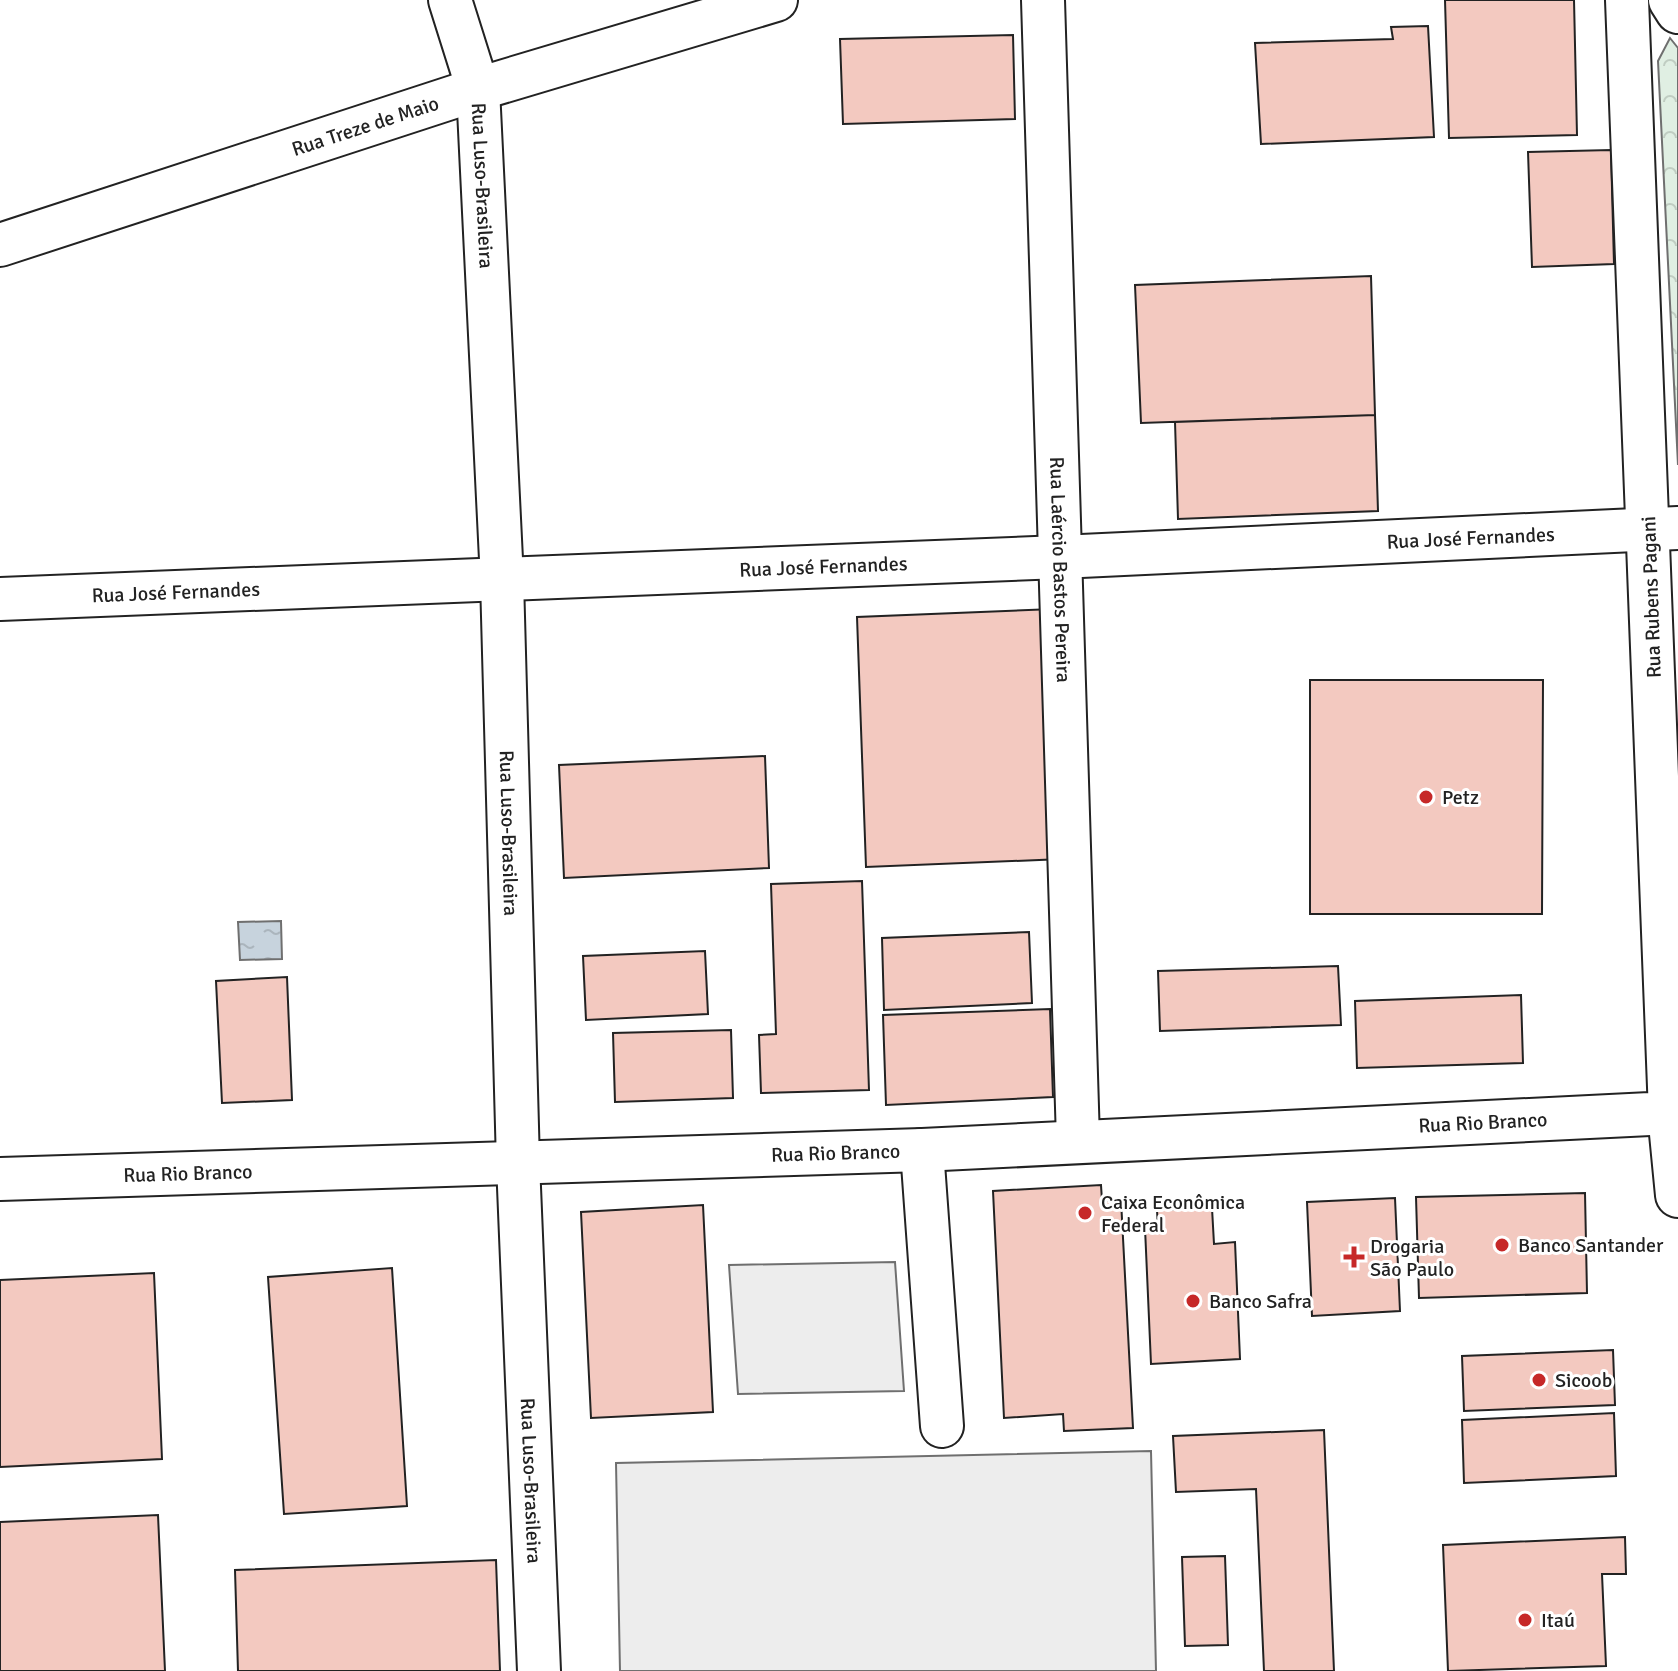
<svg xmlns="http://www.w3.org/2000/svg" width="1678" height="1671" font-family="Signika,sans-serif">
  <style>
    .park { fill: url(#park-crowns); stroke: #6f6f6f; stroke-width: 2 }
    .parking { fill: #ededed; stroke: #6f6f6f; stroke-width: 2 }
    .water { fill: url(#water-ripples); stroke: #6f6f6f; stroke-width: 2 }
    .building { fill: #f3c9c0; stroke: #222; stroke-width: 2 }
    .lines { fill: none; stroke-linecap: round; stroke-linejoin: round }
    .minor-casing { stroke: #222; stroke-width: 46 }
    .major-casing { stroke: #222; stroke-width: 48 }
    .minor { stroke: #fff; stroke-width: 42 }
    .major { stroke: #fff; stroke-width: 44 }
    .poi-dot { fill: #c62828; stroke: #fff; stroke-width: 3 }
    .labels { text-anchor: middle; stroke-width: 6; stroke-linejoin: round; paint-order: stroke }
    .street-label { font-size: 20px; fill: #222; stroke: #fff }
    .poi-label { font-size: 20px; fill: #222; stroke: #fff; text-anchor: start }
  </style>
  <defs>
    <pattern id="park-crowns" width="20" height="18" patternUnits="userSpaceOnUse" patternTransform="scale(2)"><rect width="20" height="18" fill="#e0efe3"/><path d="M2 6a3 3 0 1 1 6 0M12 15a3 3 0 1 1 6 0" fill="none" stroke="#c0cdc2"/></pattern>
    <pattern id="water-ripples" width="26" height="14" patternUnits="userSpaceOnUse" patternTransform="scale(2)"><rect width="26" height="14" fill="#c7d3dd"/><path d="M2 4q2-2 4 0t4 0M15 11q2-2 4 0t4 0" fill="none" stroke="#abb5bd"/></pattern>
  </defs>
  <rect width="100%" height="100%" fill="#fff"/>
  <!-- park -->
  <path class="park" d="M1670,38L1678,48V465L1658,61Z"/>
  <!-- parking -->
  <path class="parking" d="M895,1262L904,1391L738,1394L729,1265Z
    M1151,1451L1156,1671H620L616,1463Z"/>
  <!-- water -->
  <path class="water" d="M281,921L282,959L240,960L238,922Z"/>
  <!-- building -->
  <path class="building" d="M1445,0H1574L1577,135L1449,138Z
    M1428,26L1434,137L1261,144L1255,43L1393,39L1391,27Z
    M1013,35L1015,119L843,124L840,39Z
    M1611,150L1614,264L1532,267L1528,152Z
    M1371,276L1375,415L1141,423L1135,285Z
    M1375,415L1378,511L1178,519L1175,422Z
    M1053,609L1062,859L866,867L857,617Z
    M1310,680H1543L1542,914H1310Z
    M765,756L769,868L564,878L559,765Z
    M862,881L869,1090L761,1093L759,1035L776,1034L771,884Z
    M1029,932L1032,1003L884,1010L882,938Z
    M705,951L708,1014L586,1020L583,956Z
    M1338,966L1341,1025L1160,1031L1158,971Z
    M287,977L292,1100L222,1103L216,981Z
    M1521,995L1523,1063L1357,1068L1355,1001Z
    M1050,1009L1053,1097L886,1105L883,1015Z
    M731,1030L733,1098L615,1102L613,1033Z
    M1101,1185L1102,1201L1121,1200L1133,1428L1064,1431L1063,1414L1004,1418L993,1191Z
    M1585,1193L1587,1293L1419,1298L1416,1197Z
    M1395,1198L1400,1311L1312,1316L1307,1202Z
    M703,1205L713,1412L591,1418L581,1212Z
    M1212,1208L1214,1244L1235,1242L1240,1359L1151,1364L1145,1228H1158L1157,1210Z
    M392,1268L407,1506L284,1514L268,1277Z
    M154,1273L162,1459L0,1467V1280Z
    M1613,1350L1615,1405L1464,1411L1462,1356Z
    M1614,1413L1616,1476L1464,1483L1462,1420Z
    M1324,1430L1334,1671H1264L1256,1489L1176,1492L1173,1436Z
    M158,1515L165,1671H0V1522Z
    M1625,1537L1626,1574H1602L1606,1666L1448,1671L1443,1545Z
    M1225,1556L1228,1645L1185,1646L1182,1557Z
    M496,1560L500,1671H238L235,1570Z"/>
  <g class="lines">
    <defs>
      <g id="minor">
        <path id="s1" d="M450,0L478,89L502,580L518,1163L539,1671"/>
        <path id="s2" d="M1043,0L1078,1140"/>
        <path id="s3" d="M0,245L478,89L776,0"/>
        <path id="s4" d="M0,599L1060,557L1678,528"/>
        <path d="M922,1150L942,1426"/>
        <path id="s5" d="M0,1179L922,1150L1670,1113L1627,0"/>
      </g>
      <path id="major" d="M1671,0L1678,11
        M1678,1113H1670L1678,1195"/>
    </defs>
    <!-- minor casing -->
    <use href="#minor" class="minor-casing"/>
    <!-- major casing -->
    <use href="#major" class="major-casing"/>
    <!-- minor -->
    <use href="#minor" class="minor"/>
    <!-- major -->
    <use href="#major" class="major"/>
  </g>
  <!-- markers -->
  <g class="poi-dot">
    <circle cx="1426" cy="797" r="8"/>
    <circle cx="1085" cy="1213" r="8"/>
    <circle cx="1502" cy="1245" r="8"/>
    <path d="M1350 1245h8v8h8v8h-8v8h-8v-8h-8v-8h8z"/>
    <circle cx="1193" cy="1301" r="8"/>
    <circle cx="1539" cy="1380" r="8"/>
    <circle cx="1525" cy="1620" r="8"/>
  </g>
  <g class="labels">
    <!-- street labels -->
    <g class="street-label">
      <text dy="7" stroke="none"><textPath href="#s3" startOffset="384">Rua Treze de Maio</textPath></text>
      <text dy="7" stroke="none"><textPath href="#s1" startOffset="190">Rua Luso-Brasileira</textPath></text>
      <text dy="7" stroke="none"><textPath href="#s4" startOffset="1472">Rua José Fernandes</textPath></text>
      <text dy="7" stroke="none"><textPath href="#s4" startOffset="824">Rua José Fernandes</textPath></text>
      <text dy="7" stroke="none"><textPath href="#s2" startOffset="570">Rua Laércio Bastos Pereira</textPath></text>
      <text dy="7" stroke="none"><textPath href="#s4" startOffset="176">Rua José Fernandes</textPath></text>
      <text transform="translate(1651 597) rotate(-92)" y="7">Rua Rubens Pagani</text>
      <text dy="7" stroke="none"><textPath href="#s1" startOffset="838">Rua Luso-Brasileira</textPath></text>
      <text dy="7" stroke="none"><textPath href="#s5" startOffset="1484">Rua Rio Branco</textPath></text>
      <text dy="7" stroke="none"><textPath href="#s5" startOffset="836">Rua Rio Branco</textPath></text>
      <text dy="7" stroke="none"><textPath href="#s5" startOffset="188">Rua Rio Branco</textPath></text>
      <text dy="7" stroke="none"><textPath href="#s1" startOffset="1486">Rua Luso-Brasileira</textPath></text>
    </g>
    <!-- poi labels -->
    <g class="poi-label">
      <text x="1442" y="804">Petz</text>
      <text x="1101" y="1209">Caixa Econômica<tspan x="1101" dy="23">Federal</tspan></text>
      <text x="1518" y="1252">Banco Santander</text>
      <text x="1370" y="1253">Drogaria<tspan x="1370" dy="23">São Paulo</tspan></text>
      <text x="1209" y="1308">Banco Safra</text>
      <text x="1555" y="1387">Sicoob</text>
      <text x="1541" y="1627">Itaú</text>
    </g>
  </g>
</svg>
